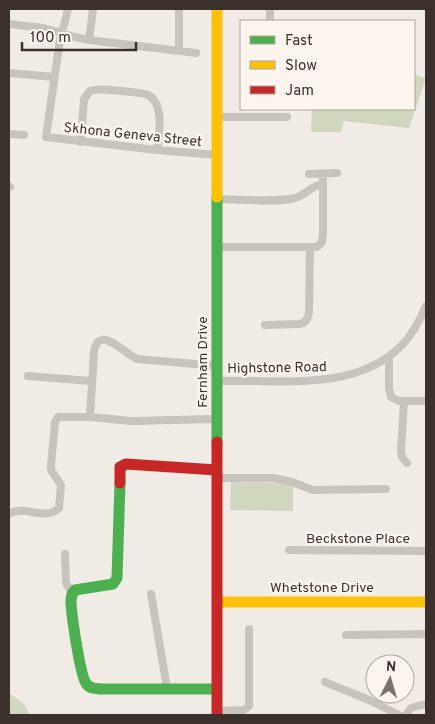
<svg xmlns="http://www.w3.org/2000/svg" width="435" height="724" font-family="Overpass,sans-serif">
  <style>
    .forest { fill: url(#forest-firs) }
    .pitch { fill: #d1d6bf }
    .lines { fill: none; stroke-linecap: round; stroke-linejoin: round }
    .street { stroke: #c9c3be; stroke-width: 8 }
    .fast { stroke: #4caf50; stroke-width: 11 }
    .slow { stroke: #ffc107; stroke-width: 11 }
    .jam { stroke: #c62828; stroke-width: 11 }
    .labels { text-anchor: middle; stroke-width: 4.5; stroke-linejoin: round; paint-order: stroke }
    .street-label { font-size: 14px; fill: #3b302b; stroke: #fbf5ee }
  </style>
  <defs>
    <pattern id="forest-firs" width="22" height="20" patternUnits="userSpaceOnUse" patternTransform="scale(1.25)"><rect width="22" height="20" fill="#d1d6bf"/><path d="M5 1l3.5 6h-7zM16 11l3.5 6h-7z" fill="#b4b8a4"/></pattern>
  </defs>
  <rect width="100%" height="100%" fill="#f0ebe5"/>
  <!-- forest -->
  <path class="forest" d="M9,693L25,705L30,715H9Z"/>
  <!-- pitch -->
  <path class="pitch" d="M414,75L426,78L409,128L344,121L341,132H311L312,109H414Z
    M231,482L293,483V511L230,510Z"/>
  <g class="lines">
    <!-- street -->
    <path class="street" d="M68,9L64,25L61,33L46,137L157,150L217,155
      M179,9V51
      M270,9V21
      M9,24L43,28L75,37L89,40L196,53
      M89,40L93,9
      M9,73L54,77
      M217,117H287
      M9,134L24,135
      M81,142L84,99L90,91C100,88 111,90 121,91C130,92 141,92 148,95C165,104 159,135 157,150
      M309,174L337,173
      M9,186L10,187
      M217,199C240,199 274,203 295,198C306,195 312,185 323,184
      M217,247H317L322,242L323,233V174
      M265,325L299,324C306,323 308,319 309,312L310,248
      M389,357V389L391,397L399,401H426
      M28,376L91,381
      M217,381C279,379 355,393 402,345C413,334 420,320 426,306
      M404,402L401,451L402,457L407,463
      M90,417L94,352C99,322 126,356 138,359L217,366
      M217,478H274L292,482L313,490L386,489
      M9,514C24,504 45,522 59,508L61,485L51,470V465L55,422L58,417H90L131,421L217,419
      M289,550L426,551
      M65,554L66,583L72,593
      M151,594L167,688
      M346,635L426,634
      M325,682L369,700L399,715
      M217,711L244,710L249,706V629
      M406,715L411,708L426,704"/>
    <!-- fast -->
    <path class="fast" d="M217,197V442
      M120,483L117,578L113,584L75,590C72,593 71,596 71,601C71,612 80,675 86,683C89,689 95,688 100,689H216"/>
    <!-- slow -->
    <path class="slow" d="M217,9V197
      M217,602H426"/>
    <!-- jam -->
    <path class="jam" d="M217,442V715
      M120,483V467L126,464L217,470"/>
  </g>
  <g class="labels">
    <!-- street labels -->
    <g class="street-label">
      <text transform="translate(133 134) rotate(6)" y="5">Skhona Geneva Street</text>
      <text transform="translate(202 362) rotate(-90)" y="5">Fernham Drive</text>
      <text transform="translate(277 367) rotate(-1)" y="5">Highstone Road</text>
      <text x="358" y="543">Beckstone Place</text>
      <text x="322" y="592">Whetstone Drive</text>
    </g>
  </g>
  <!-- border -->
  <rect width="435" height="724" fill="none" stroke="#3b302b" stroke-width="20"/>
  <!-- legend -->
  <rect x="240" y="20" width="175" height="90" fill="#fbf5ee" stroke="#aea6a0"/>
  <rect x="250" y="36" width="25" height="8" fill="#4caf50" stroke="#aea6a0"/>
  <text x="285" y="45" font-size="15" fill="#3b302b">Fast</text>
  <rect x="250" y="61" width="25" height="8" fill="#ffc107" stroke="#aea6a0"/>
  <text x="285" y="70" font-size="15" fill="#3b302b">Slow</text>
  <rect x="250" y="86" width="25" height="8" fill="#c62828" stroke="#aea6a0"/>
  <text x="285" y="95" font-size="15" fill="#3b302b">Jam</text>
  <!-- north arrow -->
  <g transform="translate(390 679) rotate(5)"><circle r="24" fill="#fbf5ee" stroke="#aea6a0"/>
  <path d="M0-4L9 19L0 12L-9 19Z" fill="#7a716c"/>
  <text y="-8" font-size="14" font-weight="bold" text-anchor="middle" fill="#3b302b">N</text>
  </g>
  <!-- scale -->
  <path d="M22 42v8h114v-8" fill="none" stroke="#3b302b" stroke-width="2.5"/>
  <text x="30" y="42" font-size="15" fill="#3b302b" stroke="#fbf5ee" stroke-width="4" paint-order="stroke">100 m</text>
</svg>
